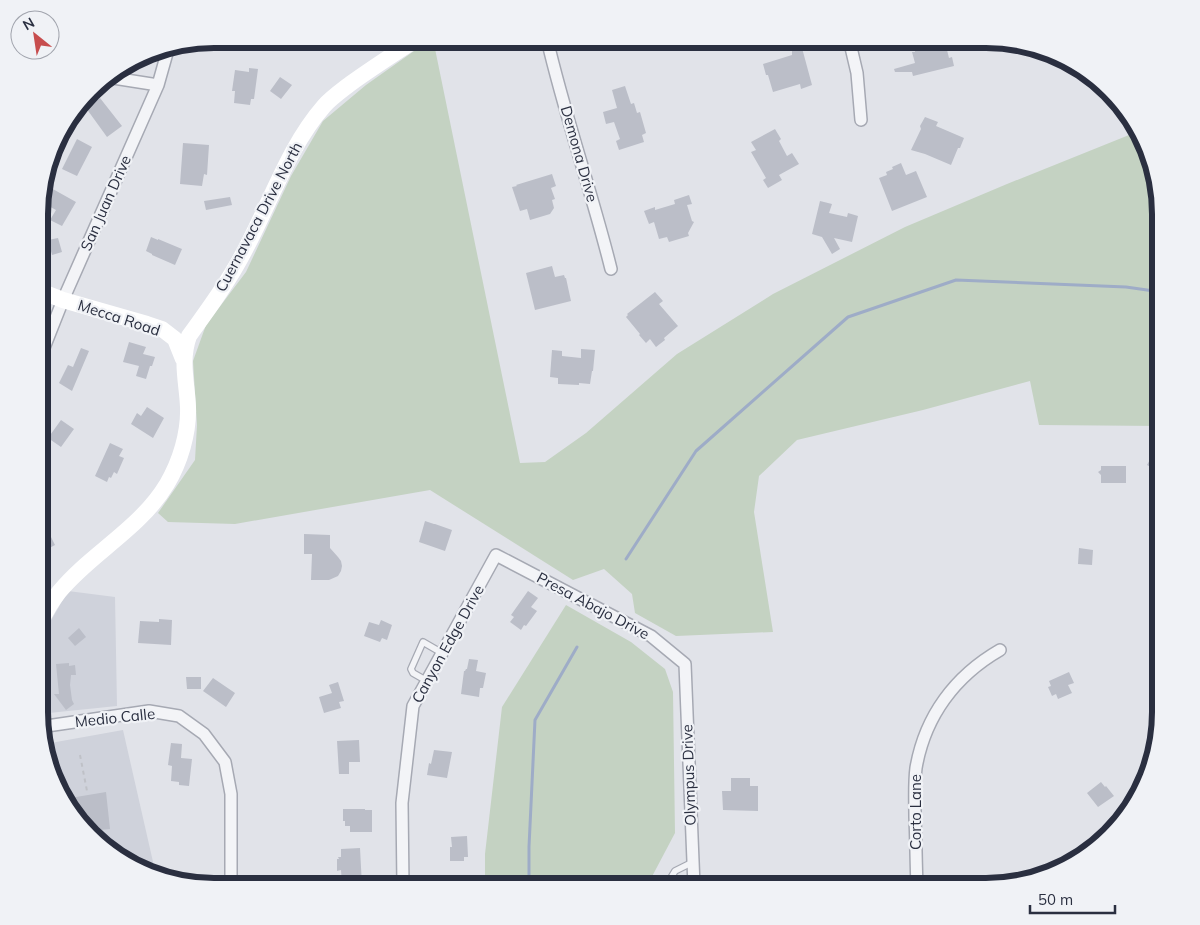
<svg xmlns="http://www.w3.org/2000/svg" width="1200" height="925" font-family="Mulish,sans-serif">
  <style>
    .built { fill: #cfd2db }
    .green { fill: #c4d2c2 }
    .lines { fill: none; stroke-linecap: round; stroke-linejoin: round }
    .stream { stroke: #9eacc7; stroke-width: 3 }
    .building { fill: #bbbec8 }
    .lane-casing { stroke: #a6a9b3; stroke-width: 8 }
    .street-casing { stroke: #a6a9b3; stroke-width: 14 }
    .path { stroke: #bfc1c7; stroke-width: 2; stroke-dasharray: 4 4; stroke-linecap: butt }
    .lane { stroke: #f3f4f7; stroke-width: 5.5 }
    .street { stroke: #f3f4f7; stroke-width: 11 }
    .secondary { stroke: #fff; stroke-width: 16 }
    .labels { text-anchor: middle; stroke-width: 4.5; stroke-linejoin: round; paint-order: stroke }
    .street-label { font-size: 15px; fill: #2a2f40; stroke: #f0f2f6 }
    .rim { fill: none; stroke: #2a2f40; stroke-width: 6 }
  </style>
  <rect width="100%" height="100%" fill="#e1e3e9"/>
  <!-- built -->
  <path class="built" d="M68,591L115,597L117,706L39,714V654L45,631Z
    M123,730L156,875L147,873L98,843L57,789L45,744Z"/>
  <!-- green -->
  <path class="green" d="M431,39H433L520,463L545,462L586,433L677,354L773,294L905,227L1007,184L1139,131L1143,136L1161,213V426L1039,425L1030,381L923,410L797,440L759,476L754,512L773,632L676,636L635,613L632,594L604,569L573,580L430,490L235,524L168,522L158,513L195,460L197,425L193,361L206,325L246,272L291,176L323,121L366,85Z
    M566,605L631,642L665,669L673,692L675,833L647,886H485V854L502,707Z"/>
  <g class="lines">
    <!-- stream -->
    <path class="stream" d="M626,559L696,451L848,317L956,280L1126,287L1161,292
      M529,886V847L535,720L577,647"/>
  </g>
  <!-- building -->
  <path class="building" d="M916,39H940L942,51L947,50L949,58L952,57L954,66L913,76L912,72H895L894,69L915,63L912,52H915L914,44L917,42Z
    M802,48L812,85L801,89L800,84L773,92L768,75H766L763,64L792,55V50Z
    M249,68L258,69L254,99H251L250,105L234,103L235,91H232L235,70L249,72Z
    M280,77L292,85L281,99L270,91Z
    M625,86L631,104L634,103L637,113L640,112L646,133L642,135L644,142L619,150L616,141L620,139L614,122L606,124L603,112L617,108L612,90Z
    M100,98L122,126L107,137L86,108Z
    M925,117L938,122L936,126L964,138L960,148H958L951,165L925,154L911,150L921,129L920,126Z
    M775,129L781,139L779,141L787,156L792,153L799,164L779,175L782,180L768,188L763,180L766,178L751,152L756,150L751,142Z
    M77,139L92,147L77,176L62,169Z
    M183,143L209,145L207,175L204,174L202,186L180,184Z
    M901,163L906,175L916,171L927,197L892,211L879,178L887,175L886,172L893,169L892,167Z
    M552,174L556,186L551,188L555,199L552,200L554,208L550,214L530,220L527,209L520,211L512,187L517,186L516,185Z
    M51,188L76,202L62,226L50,220L56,210L43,203Z
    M689,195L692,204L687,205L692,221L694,222L688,233L689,236L669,242L667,237L659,239L654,222L649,224L644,211L655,207V210L675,204L674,200Z
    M230,197L232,205L206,210L204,201Z
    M820,201L832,204L829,213L847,217L848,213L858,216L852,242L834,238L840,249L832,254L822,237L812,234Z
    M151,237L158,240V239L182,249L175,265L152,255V254L146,251Z
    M58,238L62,252L52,255L48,240Z
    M552,266L555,277L564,275L565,278H566L571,301L535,310L526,273Z
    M655,292L663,301L659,304L678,326L664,338L665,340L656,347L650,339L646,343L639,335L640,334L626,317L628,315L627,314Z
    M129,342L146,347L143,354L155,357L152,366H150L146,379L136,376L139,366L123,362Z
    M81,348L89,351L72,391L59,383L68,365L73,367Z
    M581,349L595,350L593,371H592L590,384L579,383V385L558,384V378L550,377L552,350L562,351V356L581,358Z
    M147,407L164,418L153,438L131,424L137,413L141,416Z
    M61,420L74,429L61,447L48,438Z
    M110,443L123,449L119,456L124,458L117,474L114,472L111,478L109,477L107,482L95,476Z
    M1153,454L1161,459V462L1156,470L1147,465Z
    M1101,466H1126V483H1101V475L1098,472L1101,470Z
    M425,521L434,524H435L452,530L445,551L419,542Z
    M49,533L55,545L40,553V538Z
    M304,534L330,535V548L338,557L341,561L342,566L341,571L338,576L329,580H311L312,554H304Z
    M1079,548L1093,550L1092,565L1078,564Z
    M528,591L538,598L531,607L537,611L526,626L524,625L521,630L510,622L514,617L511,615Z
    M159,619L172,620L171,645L138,643L140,621L159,622Z
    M381,620L392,625L387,640L382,638L380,642L364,636L369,622L379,625Z
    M79,628L86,637L75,646L68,638Z
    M469,659L478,660L476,671L486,673L483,688H480L479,697L461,694L464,671H465L466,669H467Z
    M69,663V666L75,665L76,675H71L70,685L72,700L74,704L66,710L54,694H59L56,664Z
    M1069,672L1074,683L1068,685L1072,693L1058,699L1056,694L1052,696L1048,687L1051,686L1049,681Z
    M186,677H201V689H187Z
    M213,678L235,693L226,707L203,691Z
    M338,682L344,701L339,702L341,708L324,713L319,697L332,693L329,685Z
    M359,740L360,762H349V774H339L337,741Z
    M171,743L182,744L181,758L192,759L189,786L179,785V782L171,781L172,766L168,765Z
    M434,750L452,752L447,778L427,775L429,763L431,764Z
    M731,778H750V786H758V811L723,810L722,791H731Z
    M1101,782L1105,787L1106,786L1114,796L1098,807L1087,793Z
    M106,792L110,829L89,831L72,809L70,798Z
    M343,809H365V810H372V832H350V826H345V821H343Z
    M467,836L468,857H464V861H450V847H452L451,837Z
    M360,848L362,886H349V884H342L341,870L337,871V859H339L338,857H341V849Z"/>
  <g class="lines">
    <defs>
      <path id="lane" d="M427,681L413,673L411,669L423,642L442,653
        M666,886L675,871L693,862"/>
      <path id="street" d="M547,39C565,117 592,192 611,269
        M849,39L857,73L861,120
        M107,77L158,85
        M40,358L63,300L158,85L169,46
        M40,727L149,711L179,716L204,734L225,762L231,794V886
        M403,886L402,803L413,706L496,555L651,636L685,664L694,886
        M917,886C916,863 916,840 915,817C915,801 914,784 916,768C925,716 955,676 1000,650"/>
    </defs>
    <!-- lane casing -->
    <use href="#lane" class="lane-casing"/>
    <!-- street casing -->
    <use href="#street" class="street-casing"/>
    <!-- path -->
    <path class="path" d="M80,755L87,791"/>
    <!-- lane -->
    <use href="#lane" class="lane"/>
    <!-- street -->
    <use href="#street" class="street"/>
    <!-- secondary -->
    <path class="secondary" d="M40,291L63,300L147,324L162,329L175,339L183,359
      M39,625C45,613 51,602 59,592C91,553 140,529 167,484C180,462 189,433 188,407C187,382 180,361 189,336C210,307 231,278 247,246C272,199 289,146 324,106C331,98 341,91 350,84C372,68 394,54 417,39"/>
  </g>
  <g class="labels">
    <!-- street labels -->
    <g class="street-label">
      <text transform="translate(579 154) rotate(74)" y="5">Demona Drive</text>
      <text transform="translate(106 203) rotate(-66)" y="5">San Juan Drive</text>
      <text transform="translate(259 217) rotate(-62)" y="5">Cuernavaca Drive North</text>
      <text transform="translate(119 318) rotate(18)" y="5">Mecca Road</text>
      <text transform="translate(593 606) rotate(28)" y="5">Presa Abajo Drive</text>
      <text transform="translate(448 644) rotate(-61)" y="5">Canyon Edge Drive</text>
      <text transform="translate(115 718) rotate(-6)" y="5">Medio Calle</text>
      <text transform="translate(689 775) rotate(-92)" y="5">Olympus Drive</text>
      <text transform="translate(916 812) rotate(-90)" y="5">Corto Lane</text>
    </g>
  </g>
  <!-- crop -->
  <path d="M0 0H1200V925H0ZM214 48H986A166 166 0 0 1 1152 214V712A166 166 0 0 1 986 878H214A166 166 0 0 1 48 712V214A166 166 0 0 1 214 48Z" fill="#f0f2f6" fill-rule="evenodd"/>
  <path class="rim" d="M214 48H986A166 166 0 0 1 1152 214V712A166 166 0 0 1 986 878H214A166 166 0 0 1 48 712V214A166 166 0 0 1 214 48Z"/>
  <!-- north arrow -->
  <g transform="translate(35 35) rotate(330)"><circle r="24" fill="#f0f2f6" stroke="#a1a4ad"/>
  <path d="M0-4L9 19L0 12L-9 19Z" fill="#c74d4e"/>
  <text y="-8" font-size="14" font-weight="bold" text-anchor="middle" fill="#2a2f40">N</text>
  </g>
  <!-- scale -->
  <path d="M1030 905v8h85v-8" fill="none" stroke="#2a2f40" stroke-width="2.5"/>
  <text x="1038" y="905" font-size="15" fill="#2a2f40" stroke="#f0f2f6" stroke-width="4" paint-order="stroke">50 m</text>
</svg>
